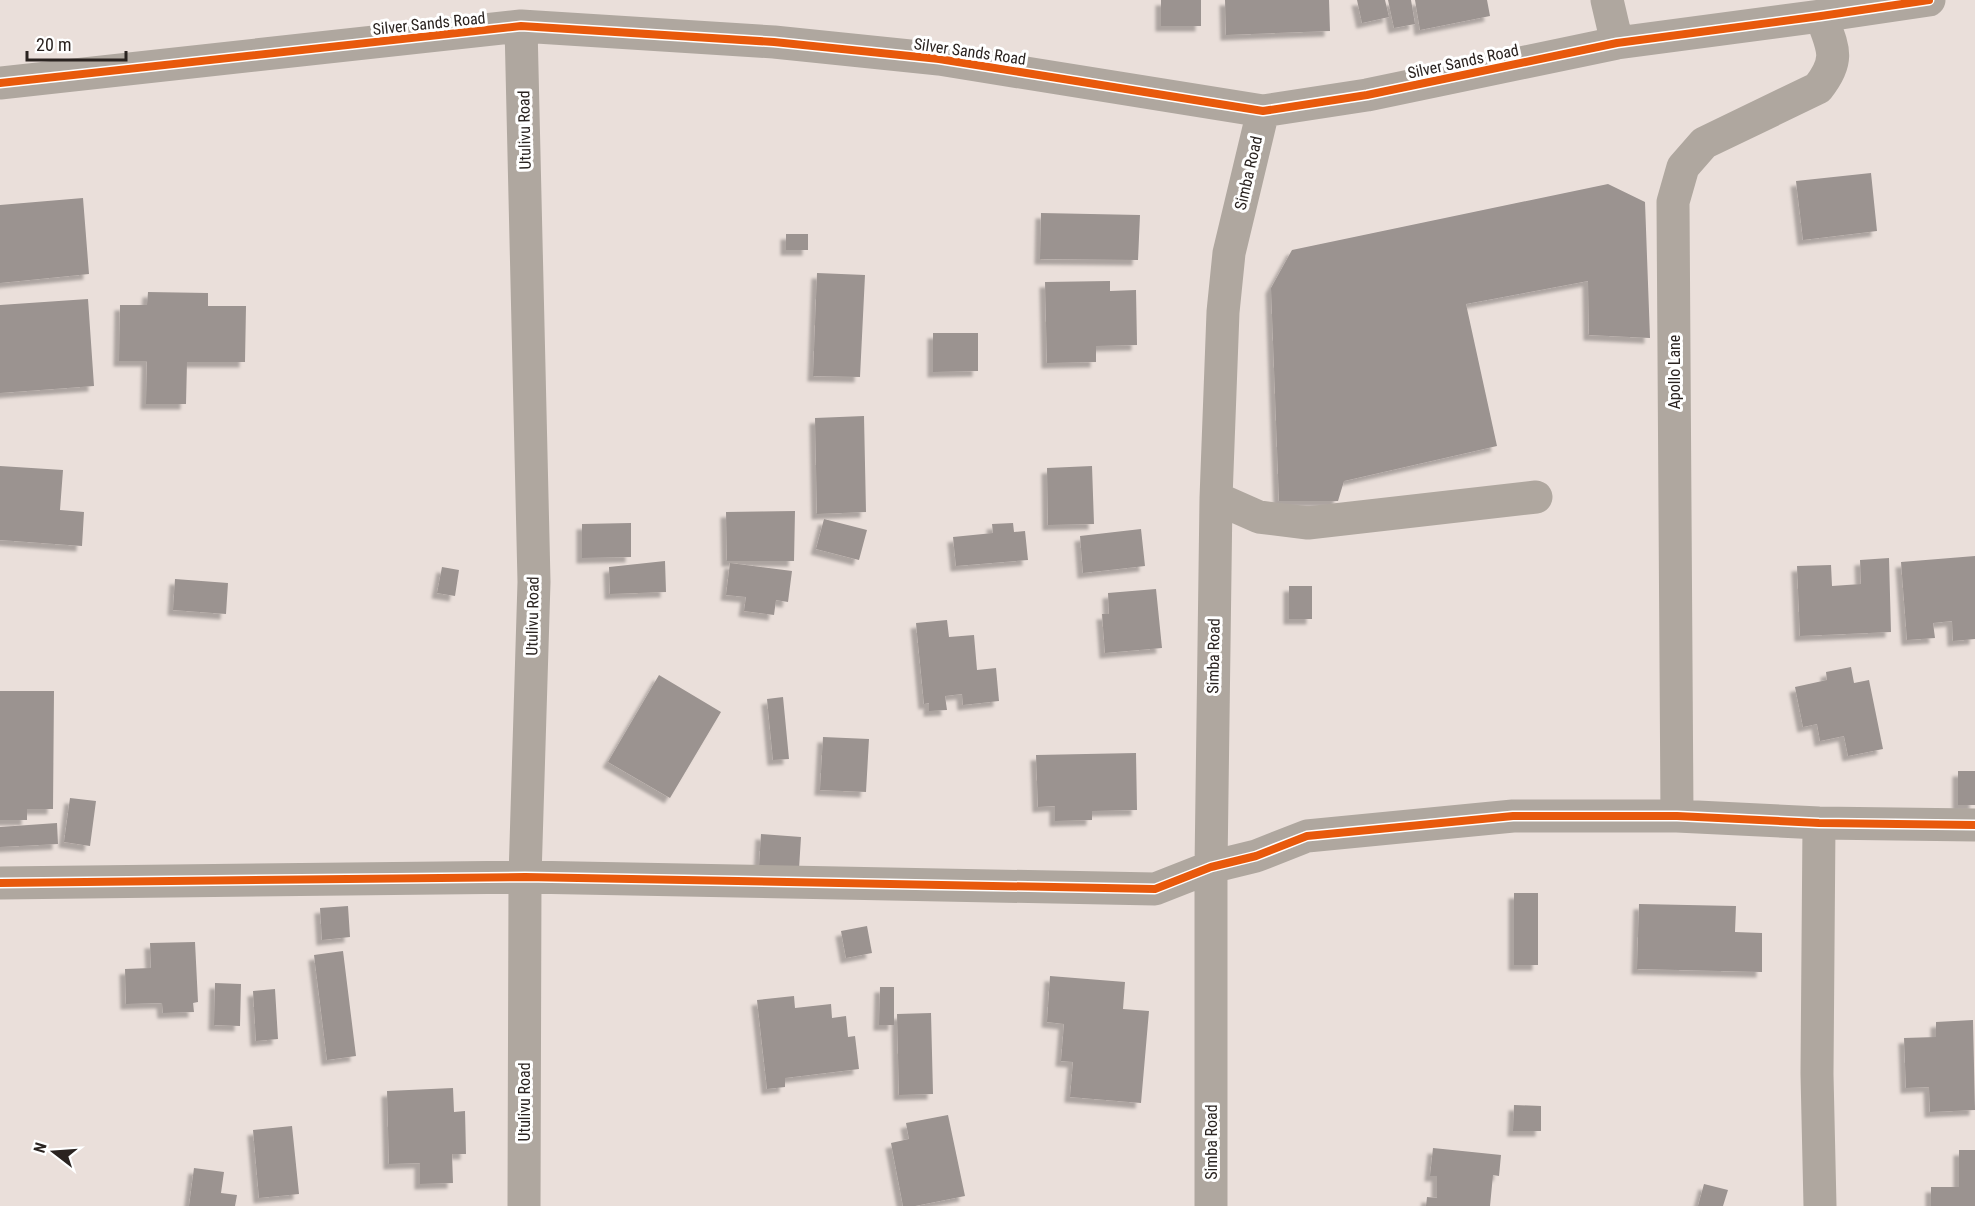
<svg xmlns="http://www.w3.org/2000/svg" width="1975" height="1206" font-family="'Roboto Condensed',sans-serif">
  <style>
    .building { fill: #9b9390; filter: url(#shadow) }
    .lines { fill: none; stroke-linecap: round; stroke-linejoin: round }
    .minor { stroke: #afa79f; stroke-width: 33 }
    .cycleway-casing { stroke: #fff; stroke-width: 11 }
    .cycleway { stroke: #e8590c; stroke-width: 8 }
    .labels { text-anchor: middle; stroke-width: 6; stroke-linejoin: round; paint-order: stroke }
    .street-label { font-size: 16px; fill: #2a2320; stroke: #fff }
  </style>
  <defs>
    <filter id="shadow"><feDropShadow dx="-5.5" dy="5.5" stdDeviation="1.5" flood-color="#0004"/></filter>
  </defs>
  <rect width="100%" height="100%" fill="#eadfda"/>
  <!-- building -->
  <path class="building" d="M1161,0H1201V26H1161Z
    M1225,0H1329L1330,31L1226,35Z
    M1357,0H1385L1389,17L1362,23Z
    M1388,0H1411L1415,24L1394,28Z
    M1415,0H1487L1490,16L1420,30Z
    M1871,173L1877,231L1803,240L1796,181Z
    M1608,184L1645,202L1650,338L1589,335L1588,281L1466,304L1497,446L1344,481L1338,501H1279L1271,288L1292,250Z
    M83,198L89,274L0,283V205Z
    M1041,213L1140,215L1138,260L1040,259Z
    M786,234H808V250H786Z
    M817,273L865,275L860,377L813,376Z
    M1110,281V291L1136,290L1137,345L1096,346V362L1047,363L1045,282Z
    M148,292L208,293V306H246L245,362H187L186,404H146L147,361H119L120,305H147Z
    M88,299L94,386L0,393V305Z
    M933,333H978V371L933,372Z
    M864,416L866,512L817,514L815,418Z
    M0,466L63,470L60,510L84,512L82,546L0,540Z
    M1092,466L1094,524L1048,525L1047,468Z
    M795,511L794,561H727L726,512Z
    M824,519L867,530L859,560L816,549Z
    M631,523V557L582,558V524Z
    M1013,523L1014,532L1025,531L1028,560L956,566L953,537L993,533L992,524Z
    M1141,529L1145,566L1083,573L1080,536Z
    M1975,556V639L1953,641L1952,621L1933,623L1935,638L1907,640L1901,562Z
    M1889,558L1891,632L1800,636L1797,566L1831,565L1832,586L1861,584L1860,560Z
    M665,561L666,592L610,594L609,567Z
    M730,563L792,571L788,602L776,600L774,615L744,611L746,597L726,595Z
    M442,567L459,570L455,596L437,593Z
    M175,579L228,583L226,614L173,610Z
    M1289,586H1312V619H1289Z
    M1156,589L1162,648L1105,653L1102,614H1109L1108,593Z
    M947,620L949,637L974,635L977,670L996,668L999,701L963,705L962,694L945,696L947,710L929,711V703L924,704L916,623Z
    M1851,667L1854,683L1869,680L1883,749L1848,756L1844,736L1820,741L1817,724L1803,727L1795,687L1827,680L1826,672Z
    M659,675L721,712L670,798L608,762Z
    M0,691H54L53,809H27V820H0Z
    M783,697L789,759L773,760L767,699Z
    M823,737L869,739L866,792L820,790Z
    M1136,753L1137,810L1092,811V820L1055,821V806L1038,807L1036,755Z
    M1958,771H1975V805H1958Z
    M70,798L96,801L90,846L64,842Z
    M57,823L58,844L0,847V827Z
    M761,834L801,837L799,869L759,867Z
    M1514,893H1538V965H1514Z
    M1639,904L1736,906L1735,932L1762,933V972L1637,969Z
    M348,906L350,937L322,940L320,908Z
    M867,926L872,953L846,958L841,931Z
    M195,942L198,1002L193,1003L194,1012L163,1013L162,1003L126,1004L125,969L151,968L150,943Z
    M343,951L356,1056L327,1060L314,955Z
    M1050,976L1125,982L1123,1009L1149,1011L1141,1103L1070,1097L1073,1062L1061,1061L1064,1024L1047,1022Z
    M215,983L241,984L240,1026L214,1025Z
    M880,987H894V1025H879Z
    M275,989L278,1039L256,1041L253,991Z
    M794,996L795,1008L831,1004L832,1018L846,1016L848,1037L855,1036L859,1069L785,1078V1087L767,1089L757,1000Z
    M931,1013L933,1094L899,1095L897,1014Z
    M1973,1020L1975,1110L1930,1112L1929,1087L1906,1088L1904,1038L1936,1037V1022Z
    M453,1088L454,1112L465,1111L466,1154H452L453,1183L420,1184V1163L389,1164L387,1091Z
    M1514,1105L1541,1106V1131H1513Z
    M948,1115L965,1196L915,1206H903L891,1143L909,1139L906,1123Z
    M292,1126L299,1194L259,1198L253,1130Z
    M1433,1148L1501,1155L1499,1176L1493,1175L1490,1206H1426L1427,1197L1437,1198V1176H1430Z
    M1959,1150H1975V1206H1931V1187H1959Z
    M194,1168L224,1172L221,1193L237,1195L235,1206H189Z
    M1704,1184L1728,1190L1723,1206H1698Z"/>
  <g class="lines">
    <!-- minor -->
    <path class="minor" d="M1607,0L1617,43
      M521,26L534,582L525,877L524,1206
      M0,83L521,26L774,42L939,59L1263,111L1367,95L1617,43L1821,16L1929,0
      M1216,498L1259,517L1308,523L1536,497
      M1677,816L1673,202L1683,167L1704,143L1818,88C1841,59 1833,48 1821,16
      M1819,823L1817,1074L1820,1206
      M0,883L525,877L1155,889L1211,867L1256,856L1307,836L1513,816H1677L1819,823L1975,825
      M1211,1206V867L1216,498L1223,312L1229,253L1263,111"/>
    <defs>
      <path id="cycleway" d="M0,83L521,26L774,42L939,59L1263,111L1367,95L1617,43L1821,16L1929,0
        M0,883L525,877L1155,889L1211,867L1256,856L1307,836L1513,816H1677L1819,823L1975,825"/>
    </defs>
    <!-- cycleway casing -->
    <use href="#cycleway" class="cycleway-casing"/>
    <!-- cycleway -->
    <use href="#cycleway" class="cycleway"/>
  </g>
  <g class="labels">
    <!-- street labels -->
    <g class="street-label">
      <text transform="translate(429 23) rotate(-6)" y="6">Silver Sands Road</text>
      <text transform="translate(970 51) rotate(8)" y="6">Silver Sands Road</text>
      <text transform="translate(1463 61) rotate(-12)" y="6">Silver Sands Road</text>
      <text transform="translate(524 130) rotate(-91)" y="6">Utulivu Road</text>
      <text transform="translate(1248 173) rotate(-77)" y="6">Simba Road</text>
      <text transform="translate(1674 372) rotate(-90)" y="6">Apollo Lane</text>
      <text transform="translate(532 616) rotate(-89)" y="6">Utulivu Road</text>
      <text transform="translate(1213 656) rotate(-89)" y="6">Simba Road</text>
      <text transform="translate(524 1102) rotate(-90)" y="6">Utulivu Road</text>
      <text transform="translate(1211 1142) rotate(-90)" y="6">Simba Road</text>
    </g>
  </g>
  <!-- north arrow -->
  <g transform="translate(54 1152) rotate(287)" stroke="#ffffff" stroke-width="4.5" paint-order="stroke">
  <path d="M0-4.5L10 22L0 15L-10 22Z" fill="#2a2320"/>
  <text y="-9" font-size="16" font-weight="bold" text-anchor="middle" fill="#2a2320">N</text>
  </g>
  <!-- scale -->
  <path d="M27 51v9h99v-9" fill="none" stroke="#2a2320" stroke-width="3"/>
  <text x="36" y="51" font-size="18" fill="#2a2320" stroke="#ffffff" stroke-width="4.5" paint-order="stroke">20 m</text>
</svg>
